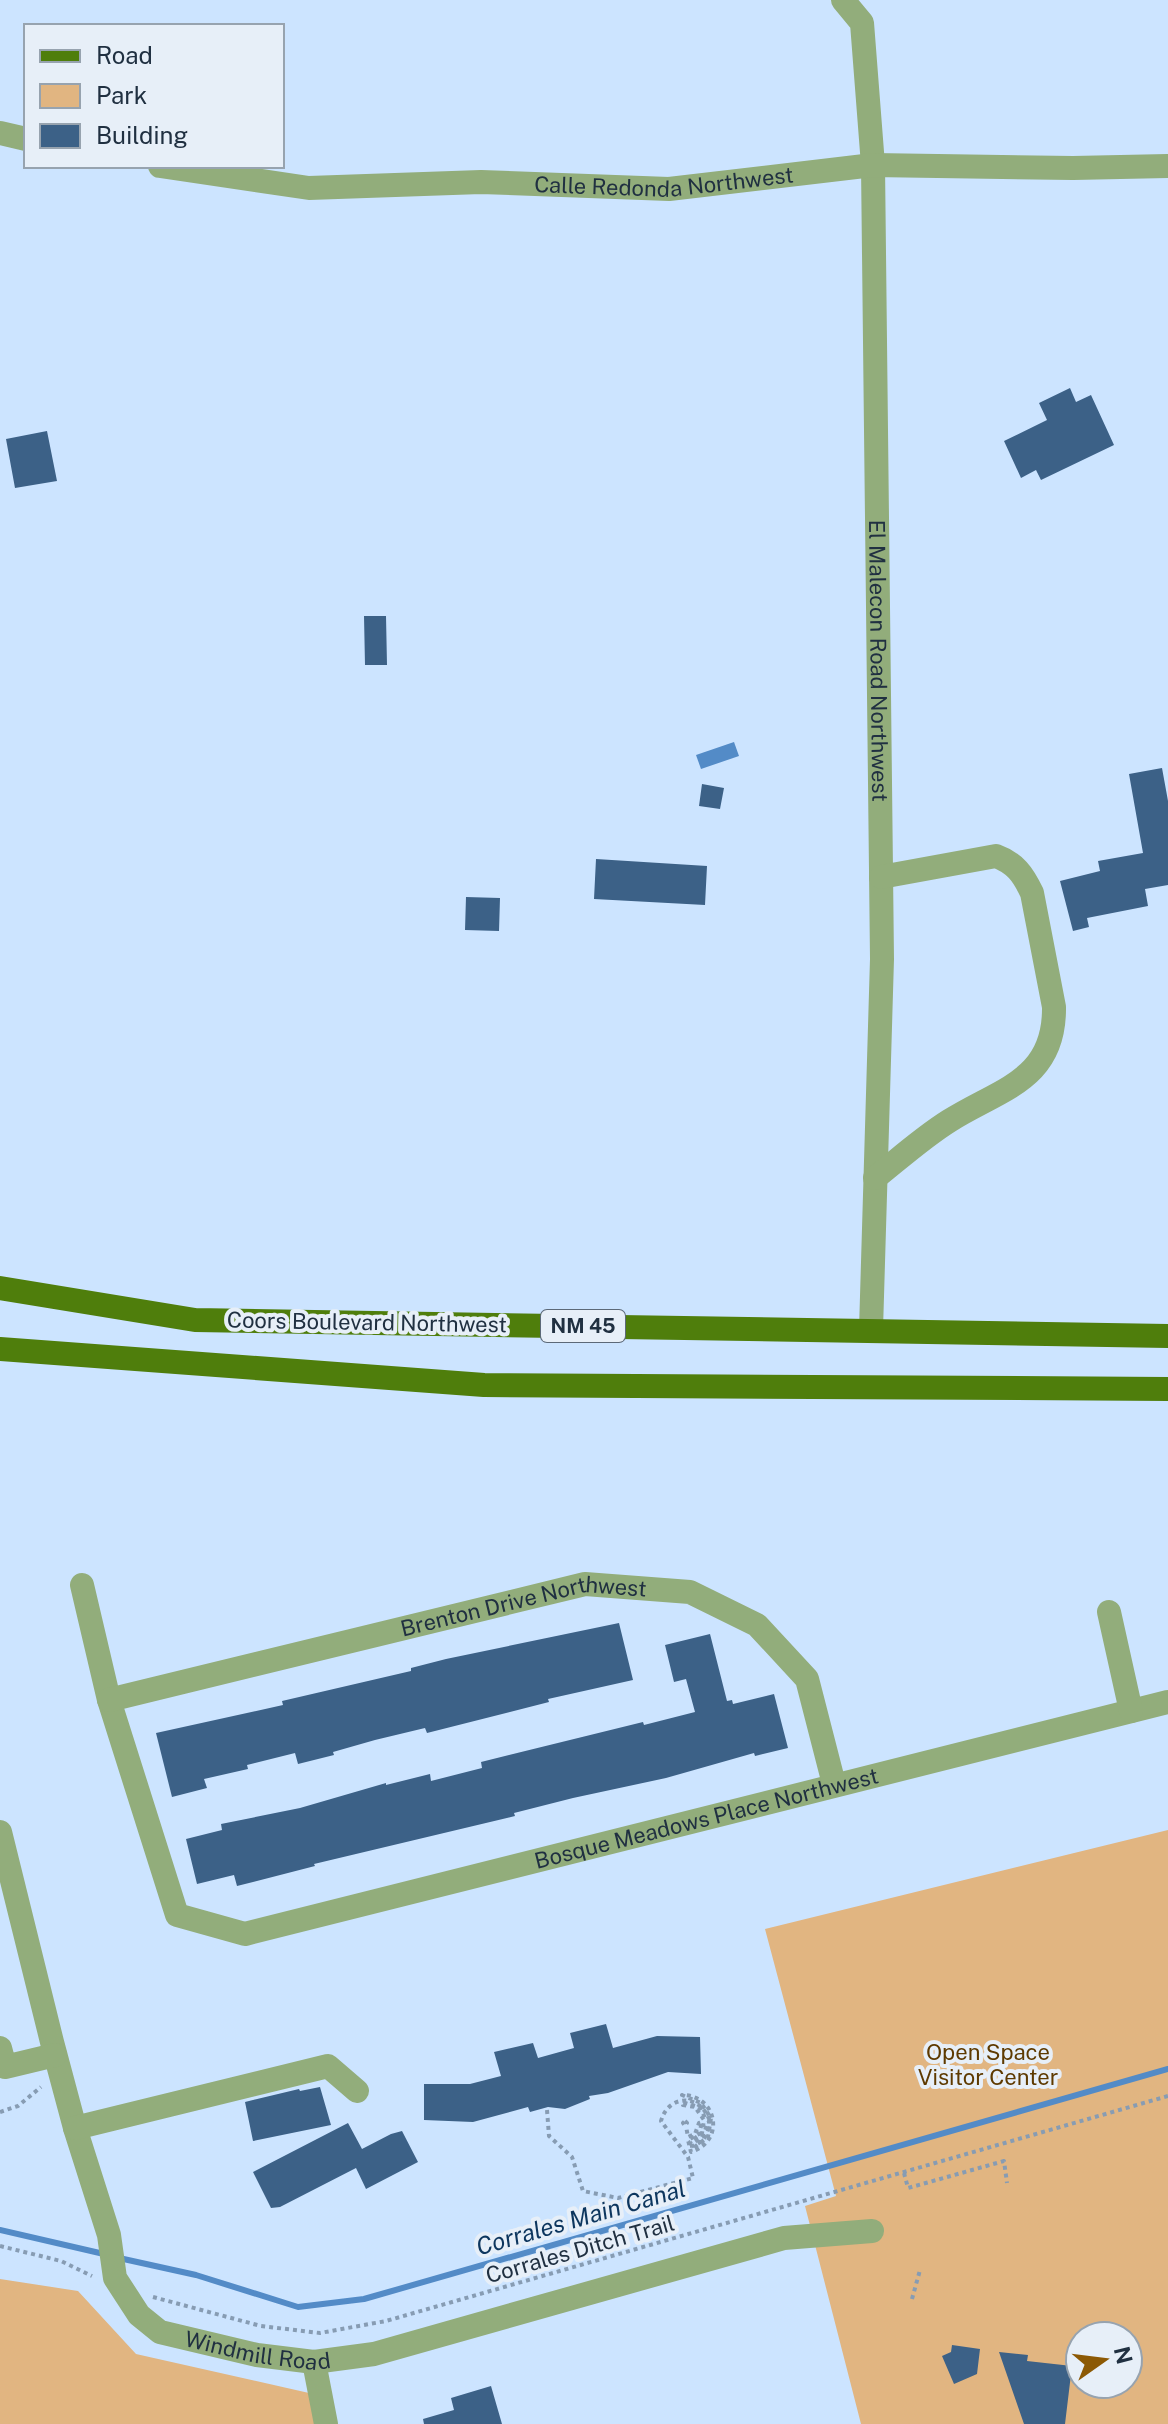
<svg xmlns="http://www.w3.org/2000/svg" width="1168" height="2424" font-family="'Public Sans',sans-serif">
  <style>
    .green { fill: #e1b581; fill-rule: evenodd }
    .water { fill: #538bc7 }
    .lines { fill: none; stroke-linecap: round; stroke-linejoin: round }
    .stream { stroke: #538bc7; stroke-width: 6 }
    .building { fill: #3c6187 }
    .path { stroke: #879cb3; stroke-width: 4; stroke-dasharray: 4 4; stroke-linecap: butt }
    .minor { stroke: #92ad7b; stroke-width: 24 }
    .major { stroke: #4f7e0c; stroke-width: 24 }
    .labels { text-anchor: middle; stroke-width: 8; stroke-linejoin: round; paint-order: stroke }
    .shield { fill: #e7eff8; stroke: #5c6978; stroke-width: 2 }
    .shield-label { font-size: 20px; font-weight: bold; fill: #203041 }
    .street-label { font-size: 22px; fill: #203041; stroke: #e7eff8 }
    .park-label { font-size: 22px; fill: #5e3a00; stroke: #e7eff8 }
    .water-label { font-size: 24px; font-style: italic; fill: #0d365e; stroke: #e7eff8 }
  </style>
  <rect width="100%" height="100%" fill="#cce4ff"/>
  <!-- green -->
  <path class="green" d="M1168,1830V2424H861L805,2206L836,2196L765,1929ZM1080,2336H1128V2384H1080Z
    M0,2279L78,2291L136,2354L309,2393L319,2424H0Z"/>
  <!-- water -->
  <path class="water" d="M734,742L739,756L701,769L696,755Z"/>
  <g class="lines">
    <!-- stream -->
    <path class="stream" d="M0,2230L104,2254
      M119,2258L196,2275L298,2307L364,2299L1168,2069"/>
  </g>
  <!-- building -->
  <path class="building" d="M1070,388L1076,402L1091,395L1114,445L1041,480L1036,470L1021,478L1004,441L1047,420L1039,403Z
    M47,431L57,481L15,488L6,439Z
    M364,616H386L387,665H365Z
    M1162,768L1168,801V885L1145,889L1148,906L1087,918L1089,927L1073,931L1060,881L1100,871L1098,861L1143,853L1129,774Z
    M702,784L724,788L720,809L699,806Z
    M596,859L707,866L705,905L594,899Z
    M466,897L500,898L499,931L465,930Z
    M619,1623L633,1680L548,1699L549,1702L427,1733L425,1728L375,1740L333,1752L334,1755L298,1764L295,1753L247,1765L248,1769L204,1779L207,1788L172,1797L156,1733L283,1705L282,1701L411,1671V1668L446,1659Z
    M710,1634L727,1701L732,1700L733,1704L774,1694L788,1748L755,1756L754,1753L666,1778L573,1798L514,1813L515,1816L314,1864L315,1866L237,1886L234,1875L197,1884L186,1839L222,1830L221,1824L300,1808L386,1783V1785L430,1774L431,1781L482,1768L481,1762L643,1722L644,1725L695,1712L686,1679L674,1682L665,1645Z
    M606,2024L613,2048L657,2036L700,2037L701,2074L668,2072L608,2093L589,2096L590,2099L565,2109L548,2107L530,2112L528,2107L473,2122L424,2120V2084H470L501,2076L494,2052L533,2043L538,2058L574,2048L570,2033Z
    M320,2087L331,2125L253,2141L245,2102L299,2089L300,2091Z
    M348,2123L362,2149L391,2134L402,2131L418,2162L366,2189L356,2168L280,2207L271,2208L253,2172Z
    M952,2345L980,2349L977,2374L954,2384L942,2356L951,2352Z
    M999,2352L1028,2355L1027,2361L1072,2366L1065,2424H1024Z
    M491,2386L502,2424H424L423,2419L454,2410L451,2398Z"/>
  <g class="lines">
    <!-- path -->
    <path class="path" d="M547,2110L549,2136L572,2157L583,2191L618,2198L693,2178L688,2157L661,2121C668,2095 699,2093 709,2119H706L699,2107L682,2102L683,2105L695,2107L704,2120L702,2133L690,2142L691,2144L702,2137L709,2121C709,2133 704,2143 692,2146V2149L708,2137L711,2118L701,2103L682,2095C717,2095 726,2141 691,2152L688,2140L699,2134L702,2122L699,2123L695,2134L688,2137L686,2126
      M0,2112L18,2106L41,2087
      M685,2121L687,2123L685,2126L683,2123Z
      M904,2173L908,2188L1004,2161L1007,2183
      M0,2246L61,2261L92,2276
      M153,2297L261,2326L320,2333L386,2321L1168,2096
      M912,2299L920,2270"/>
    <!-- minor -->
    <g class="minor">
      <path id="s1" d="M843,0L862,23L873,165L882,959L871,1330"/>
      <path d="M0,133L26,139"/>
      <path id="s2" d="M160,166L309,188L481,182L669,189L873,165L1073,168L1168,166"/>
      <path d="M875,1178C899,1159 922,1138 949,1121C999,1089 1055,1081 1054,1007L1032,893C1023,874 1015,863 996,856L881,877"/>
      <path id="s3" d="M82,1585L109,1700L177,1915L245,1934L1168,1702"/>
      <path d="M1109,1612L1131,1711"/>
      <path id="s4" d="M109,1700L585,1584L690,1592L757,1625L807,1679L834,1784"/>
      <path id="s5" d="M0,1832L52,2042L75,2128L109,2235L115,2278L139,2315L160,2332L257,2355L314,2362L374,2354L784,2238L872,2231"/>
      <path d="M0,2048L5,2067L55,2055"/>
      <path d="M75,2128L328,2066L357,2091"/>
      <path d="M314,2362L326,2424"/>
    </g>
    <!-- major -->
    <path class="major" d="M0,1288L195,1320L1168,1336
      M0,1349L484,1385L1168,1389"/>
  </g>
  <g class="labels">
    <!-- shield labels -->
    <rect class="shield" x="541" y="1310" width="84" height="32" rx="6"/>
    <g class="shield-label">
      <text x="583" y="1333">NM 45</text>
    </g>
    <!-- street labels -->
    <g class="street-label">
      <text dy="8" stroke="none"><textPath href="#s2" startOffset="506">Calle Redonda Northwest</textPath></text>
      <text dy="8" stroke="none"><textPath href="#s1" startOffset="668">El Malecon Road Northwest</textPath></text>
      <text transform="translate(367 1322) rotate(1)" y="8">Coors Boulevard Northwest</text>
      <text dy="8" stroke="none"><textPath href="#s4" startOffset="426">Brenton Drive Northwest</textPath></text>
      <text dy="8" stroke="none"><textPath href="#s3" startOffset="890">Bosque Meadows Place Northwest</textPath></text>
      <text transform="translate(580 2249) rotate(-16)" y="8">Corrales Ditch Trail</text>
      <text dy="8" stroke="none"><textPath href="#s5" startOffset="632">Windmill Road</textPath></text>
    </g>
    <!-- park labels -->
    <g class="park-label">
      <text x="988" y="2060">Open Space<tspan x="988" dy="25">Visitor Center</tspan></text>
    </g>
    <!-- water labels -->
    <g class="water-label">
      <text transform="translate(581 2218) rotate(-16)" y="8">Corrales Main Canal</text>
    </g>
  </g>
  <!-- legend -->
  <rect x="24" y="24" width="260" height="144" fill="#e7eff8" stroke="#97a3af" stroke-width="2"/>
  <rect x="40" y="50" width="40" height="12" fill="#4f7e0c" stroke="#97a3af" stroke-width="2"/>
  <text x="96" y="64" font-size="24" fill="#203041">Road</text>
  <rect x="40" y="84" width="40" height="24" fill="#e1b581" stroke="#97a3af" stroke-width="2"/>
  <text x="96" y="104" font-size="24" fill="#203041">Park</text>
  <rect x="40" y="124" width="40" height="24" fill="#3c6187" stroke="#97a3af" stroke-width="2"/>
  <text x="96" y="144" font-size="24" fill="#203041">Building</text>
  <!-- north arrow -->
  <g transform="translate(1104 2360) rotate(76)"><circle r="38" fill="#e7eff8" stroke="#97a3af" stroke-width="2"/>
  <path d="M0-6L14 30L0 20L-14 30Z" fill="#8c5904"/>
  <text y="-12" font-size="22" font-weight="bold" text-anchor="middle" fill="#203041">N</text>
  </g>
</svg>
